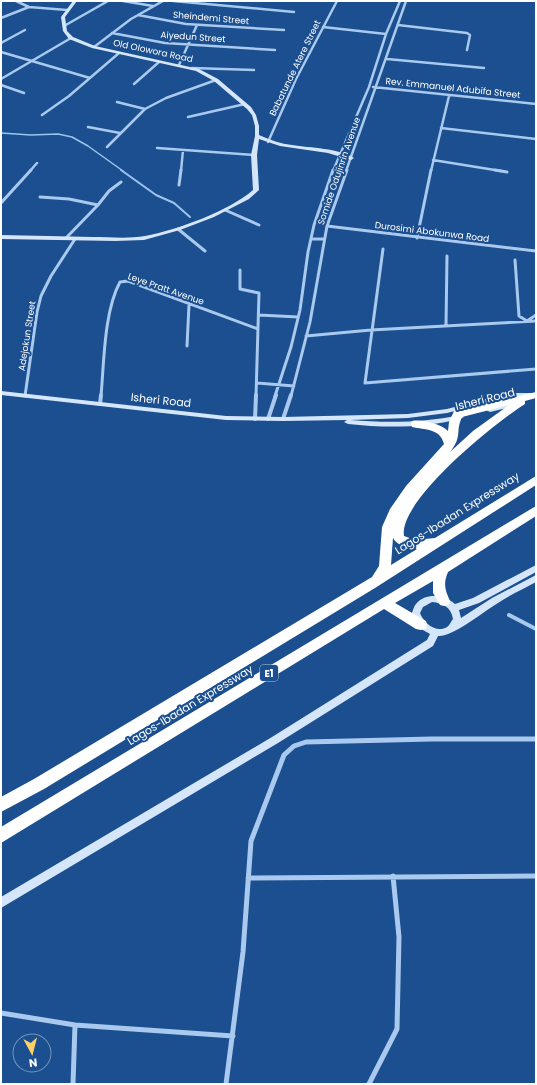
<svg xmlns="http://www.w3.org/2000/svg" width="537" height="1085" font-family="Poppins,sans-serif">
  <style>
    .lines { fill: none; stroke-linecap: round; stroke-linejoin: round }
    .stream-far1 { stroke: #9cc4f0; stroke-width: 1.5 }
    .stream { stroke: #9cc4f0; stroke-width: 2 }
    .street-far3 { stroke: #a9c9ee; stroke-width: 2.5 }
    .street-far2 { stroke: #a9c9ee; stroke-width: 3 }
    .street-far1 { stroke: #a9c9ee; stroke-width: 4 }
    .street { stroke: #a9c9ee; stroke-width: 5 }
    .secondary { fill: #d6e6fa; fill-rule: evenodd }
    .highway { fill: #fff; fill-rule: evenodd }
    .labels { text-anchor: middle; stroke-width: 4; stroke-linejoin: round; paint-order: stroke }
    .far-street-label { font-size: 9px; fill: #fff; stroke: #1b4f8f }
    .shield { fill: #1b4f8f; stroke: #bbcadd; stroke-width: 1 }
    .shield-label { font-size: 10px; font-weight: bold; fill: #fff }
    .street-label { font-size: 11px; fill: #fff; stroke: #1b4f8f }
  </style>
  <rect width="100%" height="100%" fill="#1b4f8f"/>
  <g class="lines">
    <!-- stream-far1 -->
    <path class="stream-far1" d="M1,133L31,135L58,134L72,137L88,146L123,171"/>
    <!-- stream -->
    <path class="stream" d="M121,170L156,195L174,203L190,217"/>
    <!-- street-far3 -->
    <path class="street-far3" d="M16,1L29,7L67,10
      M123,1L153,6
      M173,1L294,12
      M138,15L186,24L284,30
      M1,18L29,7
      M398,25L467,33L470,35L467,50
      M64,26L108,1
      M323,27L386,34
      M112,33L165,43L275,50
      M1,43L25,30
      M94,47L131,19L163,1
      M1,52L90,78
      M387,59L484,68
      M179,65L197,25
      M192,68L254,70
      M1,79L71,38
      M134,84L159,62
      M1,85L24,93
      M373,87L536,104
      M117,102L145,109
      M42,115L69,96L119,53
      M188,117L245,104
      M88,127L120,133
      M441,128L536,139
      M268,142L296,79L337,1
      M107,147L145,109L166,98L216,80
      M157,148L254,155
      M433,160L501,171
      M30,171L37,163
      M181,171L183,150
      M333,171L369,87L386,34L400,1
      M346,171L406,1
      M431,171L449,96"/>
    <!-- street-far2 -->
    <path class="street-far2" d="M495,170L507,172
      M179,185L181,170
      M40,197L69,199L98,205
      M1,203L31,170
      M225,210L259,225
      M327,226L536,251
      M178,229L205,251
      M66,238L98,205L109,191L121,182
      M417,238L431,170
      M311,239H324
      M383,249L365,383L536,369
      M515,260L519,316L527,321L536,315
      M240,270V289L259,293L256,396
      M259,315L298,317
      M446,326L447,256
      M306,336L371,330L536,321
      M187,346L189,305
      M257,383L294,386
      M25,396L37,312L41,296L51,276L75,239
      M101,396C104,363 104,311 120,282L128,281L258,329
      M275,396L291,347L300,310L308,252L314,225L333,170
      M291,396L310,322L327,226L347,170"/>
    <!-- street-far1 -->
    <path class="street-far1" d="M100,404L101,395
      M255,419L256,395
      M268,419L276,395
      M283,419L291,395
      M509,615L536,629"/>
    <!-- street -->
    <path class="street" d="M248,878L536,876
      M1,1013L75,1025L233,1036
      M73,1084L75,1025
      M226,1084L243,952L251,841L284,755L294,746L306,742L432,739H536
      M369,1084L397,1029L399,937L393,876"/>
    <!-- secondary -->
    <path class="secondary" d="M73,1H77L65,17L67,31L73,37L95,46L199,69L218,79L251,107L256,115L259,126V135C270,140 281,144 292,145C310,148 339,148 354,158L351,160L328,153L280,146L259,139L257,155L259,190L249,199L214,217L180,230L144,240L115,241L1,239V235C32,236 62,236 93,237C109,237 128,239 145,236C177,230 229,211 253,190L251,155L255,136V126L252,115L247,109L214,81L196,71L92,48L69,39L63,31L61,17Z
      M1,391L226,416L283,417L408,414L447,409L508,393H536V397H508L447,413L408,418L350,420C387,423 423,423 460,415L464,417L460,419C423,428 386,428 348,424L344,422L347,420L283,421L226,420L1,395Z
      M518,401L521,403L520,405L490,412L486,410L488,408Z
      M536,565V572L479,603L459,610L461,618L492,598L536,575V582C523,589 510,595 498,603C484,611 453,637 438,636L433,646L278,743L1,908V897L272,737L427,640L430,634C420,629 415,624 412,613C413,610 414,606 416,604C426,592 445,595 455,604L473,598ZM432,602C443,603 451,607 453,619C451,621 450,625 447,627C436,634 423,622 420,613L423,607Z"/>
    <!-- highway -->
    <path class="highway" d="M536,392V398L525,401V404C496,422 398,501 404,536L415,540L435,538L536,476V485L375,588L44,789L1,812V797L34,779L372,577L379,566L382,527L390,509L406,486L444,444C440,428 425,430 412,427L411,424L412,421C422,419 441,424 448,431L449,422L454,411ZM509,405L473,431L450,452C463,436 455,432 462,417ZM393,538C397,546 409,548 417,549L391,565Z
      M536,506V516L448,572C443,584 445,590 450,601L448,605L444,606L440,605L433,593V581L395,603L426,621L427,625L426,629L421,630L416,629L384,609L1,843V827Z"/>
  </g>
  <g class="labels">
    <!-- far-street labels -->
    <g class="far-street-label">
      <text transform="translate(211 18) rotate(5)" y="3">Sheindemi Street</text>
      <text transform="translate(193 37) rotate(4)" y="3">Aiyedun Street</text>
      <text transform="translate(153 51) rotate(12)" y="3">Old Olowora Road</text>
      <text transform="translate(295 68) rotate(-64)" y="3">Babatunde Atere Street</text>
      <text transform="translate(453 88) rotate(6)" y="3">Rev. Emmanuel Adubifa Street</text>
      <text transform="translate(339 171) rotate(-71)" y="3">Somide Odujinrin Avenue</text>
      <text transform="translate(432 232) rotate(7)" y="3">Durosimi Abokunwa Road</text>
      <text transform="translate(166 289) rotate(19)" y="3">Leye Pratt Avenue</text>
      <text transform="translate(27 336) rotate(-81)" y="3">Adejokun Street</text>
    </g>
    <!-- shield labels -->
    <rect class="shield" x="260" y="665" width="18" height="16" rx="3"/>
    <g class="shield-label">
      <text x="269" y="677">E1</text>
    </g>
    <!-- street labels -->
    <g class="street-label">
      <text transform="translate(485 399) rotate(-14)" y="4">Isheri Road</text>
      <text transform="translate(161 400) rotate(6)" y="4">Isheri Road</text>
      <text transform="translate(457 513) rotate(-32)" y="4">Lagos-Ibadan Expressway</text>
      <text transform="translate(190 705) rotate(-31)" y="4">Lagos-Ibadan Expressway</text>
    </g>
  </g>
  <!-- border -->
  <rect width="537" height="1085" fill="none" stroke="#ffffff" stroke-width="4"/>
  <!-- north arrow -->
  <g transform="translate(32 1053) rotate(173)"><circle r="19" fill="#1b4f8f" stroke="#7695bc"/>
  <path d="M0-3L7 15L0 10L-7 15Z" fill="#ffd166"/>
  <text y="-6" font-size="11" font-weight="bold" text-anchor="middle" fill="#ffffff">N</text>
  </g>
</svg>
